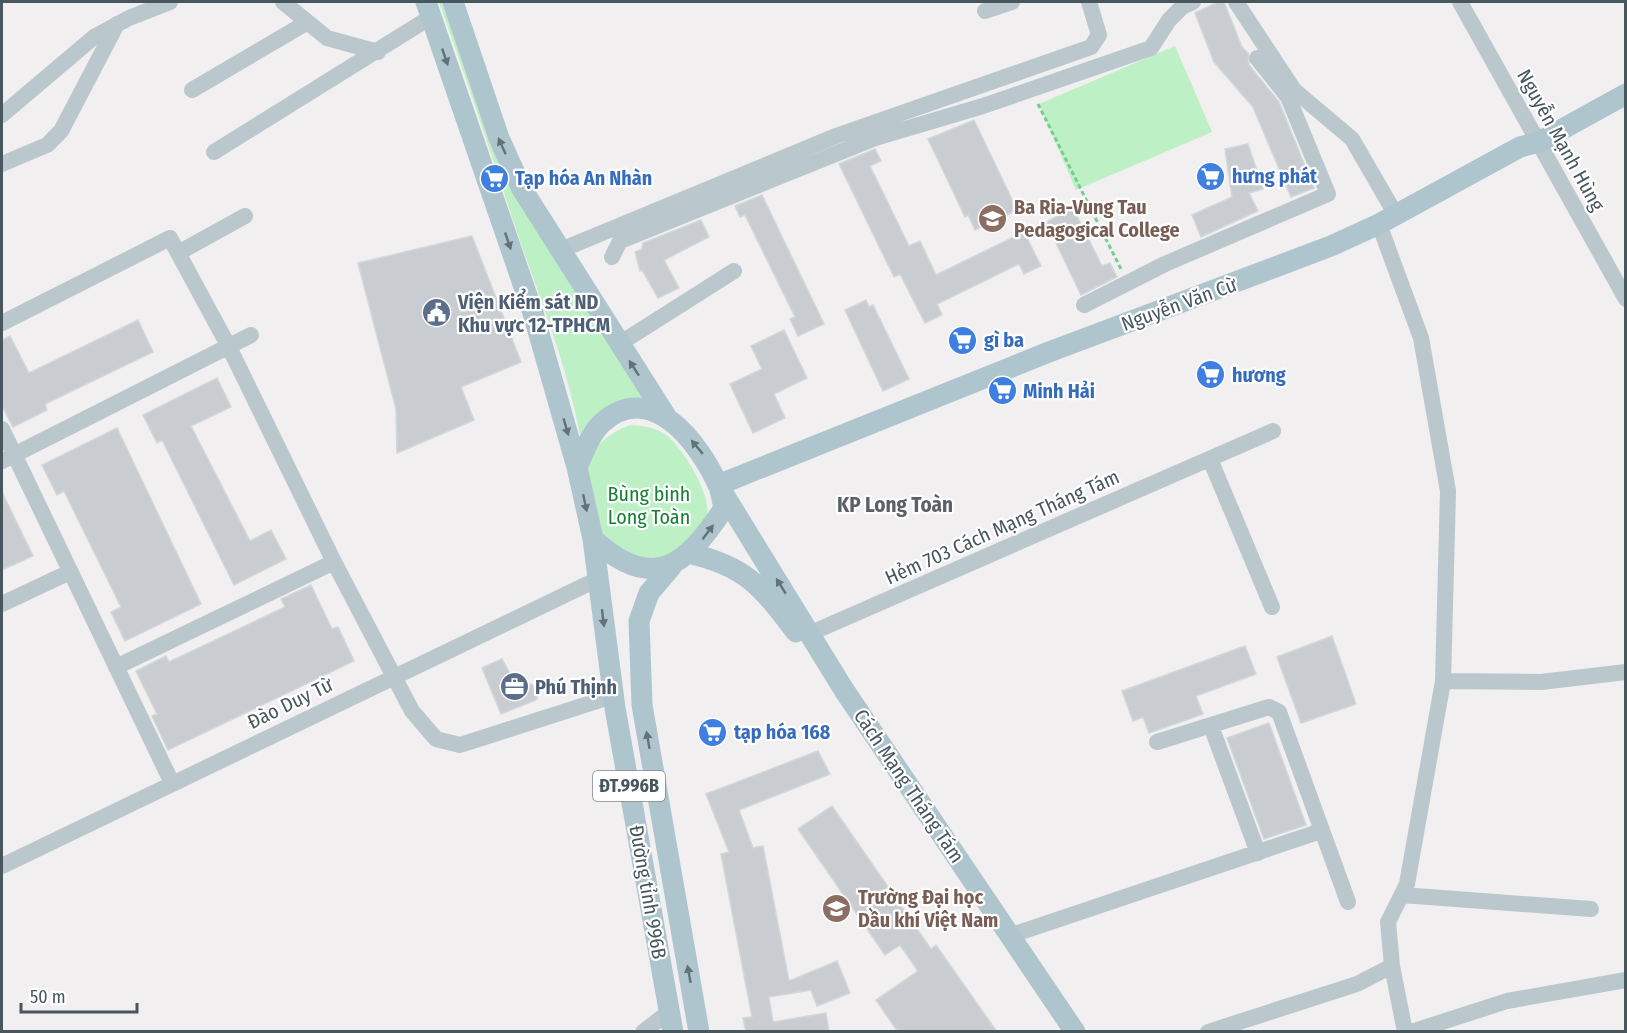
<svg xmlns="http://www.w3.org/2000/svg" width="1627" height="1033" font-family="'Fira Sans Condensed',sans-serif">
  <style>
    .green { fill: #bdf0c5 }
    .building { fill: #c9cdd2; stroke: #d3d7da; stroke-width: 1.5 }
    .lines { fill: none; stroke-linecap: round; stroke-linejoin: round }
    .path { stroke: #74ce8d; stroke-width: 3; stroke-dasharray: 4.5 3; stroke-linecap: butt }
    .minor { stroke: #bac7cc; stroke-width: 16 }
    .major { stroke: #aec5ce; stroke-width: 21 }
    .oneway { fill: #617279 }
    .labels { text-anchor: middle; stroke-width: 4.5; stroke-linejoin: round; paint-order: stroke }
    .shield { fill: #fff; stroke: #7e898e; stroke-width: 1.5 }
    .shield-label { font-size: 18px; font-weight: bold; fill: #47575d }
    .street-label { font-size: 20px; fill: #47575d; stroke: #fff }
    .shop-label { font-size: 20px; font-weight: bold; fill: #366cbe; stroke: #fff; text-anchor: start }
    .education-label { font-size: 20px; font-weight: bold; fill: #785e54; stroke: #fff; text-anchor: start }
    .service-label { font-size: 20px; font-weight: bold; fill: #4e5e75; stroke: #fff; text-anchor: start }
    .park-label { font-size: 20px; fill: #167f33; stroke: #fff }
    .neighbourhood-label { font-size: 21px; font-weight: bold; fill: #5b6164; stroke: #fff }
  </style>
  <rect width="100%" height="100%" fill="#f1efef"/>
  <!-- green -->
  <path class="green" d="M439,2H444L484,109L650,403L586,425L580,435C567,365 541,301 518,235C492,157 467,79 439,2Z
    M1175,46L1212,132L1076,190L1039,104Z
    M631,425C642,426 652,427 662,432C680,442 712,495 707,515C705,526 696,538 691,548L645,564L601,536C596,515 587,491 587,470C587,449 613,430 631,425Z"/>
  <!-- building -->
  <path class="building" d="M1218,2H1224L1242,47L1248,53L1249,65L1279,102L1314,188L1291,197L1253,107L1214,62L1195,13Z
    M974,120L1017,210L975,230L968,215L965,217L928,139Z
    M1248,144L1263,189L1249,193L1258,211L1201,237L1192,215L1232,197L1225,149Z
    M875,149L881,161L870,166L909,246L920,241L936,275L1024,232L1041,266L1024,274L1019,264L937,304L942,315L925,323L900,274L894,277L839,164Z
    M762,195L824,324L798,336L790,319L795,317L745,215L740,217L735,206Z
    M1073,208L1102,266L1110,263L1117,277L1081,295L1046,222Z
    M701,220L709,237L664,260L679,288L658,298L642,270L640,271L635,252L642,249L643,243Z
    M472,236L521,362L461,387L474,420L397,453L396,409L358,263Z
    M866,300L869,307L873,305L909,379L883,391L845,310Z
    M138,320L153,352L45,404L47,410L13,427L2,406V340L10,336L29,373Z
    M784,330L807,378L774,394L785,418L753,433L730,384L762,369L751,346Z
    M217,378L231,407L191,426L250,541L271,530L286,559L234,585L162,440L157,443L143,415Z
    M117,428L201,604L125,641L111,612L121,607L64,491L57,495L42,465Z
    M2,492L33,556L2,570Z
    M311,585L332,629L338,627L354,661L168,750L152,716L157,714L136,671L166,656L169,662L285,607L281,599Z
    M1332,636L1356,704L1301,723L1277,657Z
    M1245,646L1256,674L1196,696L1203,714L1149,733L1143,717L1133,721L1122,691Z
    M502,659L512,677L542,689L536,700L501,714L482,668Z
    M1269,723L1306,825L1264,839L1227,738Z
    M818,751L830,774L739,810L753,848L763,846L789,981L837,961L850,993L817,1006L811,990L769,997L773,1022L826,1013L829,1032H746L743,1018L752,1017L721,854L729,852L706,794Z
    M832,806L931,949L936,945L997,1032H898L876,1000L918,971L900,945L885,955L798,829Z"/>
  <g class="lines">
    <!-- path -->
    <path class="path" d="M1038,104L1121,269"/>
    <!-- minor -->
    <path class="minor" d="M283,2L327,38L378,52
      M1236,2L1294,90L1352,139L1396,215
      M1460,2L1626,299
      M985,11L1012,2
      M192,90L306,23
      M2,115L94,37L129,18L170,2
      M214,152L431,17
      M2,164L47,145L61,131L117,24
      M1379,224L1421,338L1448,491L1443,681L1407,884L1388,922L1392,966L1405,1032
      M561,250L836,136L1091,47L1099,35L1089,2
      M178,253L245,216
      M612,257L620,241L875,138L983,106L1151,48L1169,20L1182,7L1193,2
      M1084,305L1165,264L1328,194L1288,97L1257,58
      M2,323L170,238L229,347L334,562L412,711L436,739L460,745L613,696
      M619,344L734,271
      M2,429L172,783
      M1210,459L1272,607
      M2,461L251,335
      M2,604L70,572
      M811,633L1273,431
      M116,667L334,562
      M1443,681L1541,682L1626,672
      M1211,726L1258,853
      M1157,742L1269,707L1279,712L1348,902
      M2,866L598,579
      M1402,895L1591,909
      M1009,936L1321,831
      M643,1032L670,1011
      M1208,1032L1357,984L1392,966
      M1411,1032L1507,1001L1626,980"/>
    <!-- major -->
    <path class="major" d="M426,2L533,313L577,467L593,539L615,708L673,1032
      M453,2L499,138L522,189L666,416
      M577,467C584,452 590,434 602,423C651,378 700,444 718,485L844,690L1075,1032
      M718,485L1049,352L1331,246L1379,224L1520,147L1539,142L1626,94
      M593,539C653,594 686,566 724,508L720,490
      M688,553C746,566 761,586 796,632
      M671,567L649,593L639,621L642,705L699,1032"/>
  </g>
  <!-- one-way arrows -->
  <defs><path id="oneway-solid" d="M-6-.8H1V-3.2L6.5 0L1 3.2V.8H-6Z" transform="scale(1.5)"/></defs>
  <g class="oneway">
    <use href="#oneway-solid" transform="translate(445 57) rotate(71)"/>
    <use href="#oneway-solid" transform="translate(502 146) rotate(-114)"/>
    <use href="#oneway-solid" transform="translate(508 241) rotate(71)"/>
    <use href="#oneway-solid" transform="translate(634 368) rotate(-123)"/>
    <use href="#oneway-solid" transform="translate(566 427) rotate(74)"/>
    <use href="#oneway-solid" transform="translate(697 447) rotate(-130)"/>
    <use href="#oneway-solid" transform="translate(585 503) rotate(78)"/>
    <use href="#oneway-solid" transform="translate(708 532) rotate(-53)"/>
    <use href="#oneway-solid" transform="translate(781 586) rotate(-122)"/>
    <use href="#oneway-solid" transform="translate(603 618) rotate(83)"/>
    <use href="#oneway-solid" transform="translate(648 740) rotate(-100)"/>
    <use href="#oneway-solid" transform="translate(689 974) rotate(-100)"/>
  </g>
  <!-- icons -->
  <defs>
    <symbol id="supermarket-disc" viewBox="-11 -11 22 22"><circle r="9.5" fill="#3f7fe0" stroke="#fff"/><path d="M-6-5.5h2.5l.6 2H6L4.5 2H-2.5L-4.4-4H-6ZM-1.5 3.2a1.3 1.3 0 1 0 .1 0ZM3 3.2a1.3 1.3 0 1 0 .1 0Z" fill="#fff"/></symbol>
    <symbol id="university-disc" viewBox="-11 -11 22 22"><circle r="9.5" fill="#8d6e63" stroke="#fff"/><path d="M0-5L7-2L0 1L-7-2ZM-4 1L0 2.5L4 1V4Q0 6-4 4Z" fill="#fff"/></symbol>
    <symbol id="civic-disc" viewBox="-11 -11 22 22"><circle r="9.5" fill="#5c6f8a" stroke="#fff"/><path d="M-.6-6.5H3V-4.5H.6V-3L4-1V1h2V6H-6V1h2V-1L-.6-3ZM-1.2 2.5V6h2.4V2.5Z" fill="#fff"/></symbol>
    <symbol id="office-disc" viewBox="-11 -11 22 22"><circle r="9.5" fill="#5c6f8a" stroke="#fff"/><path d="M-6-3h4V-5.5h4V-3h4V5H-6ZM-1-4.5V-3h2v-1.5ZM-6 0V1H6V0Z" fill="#fff"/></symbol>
  </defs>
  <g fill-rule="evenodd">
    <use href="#supermarket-disc" x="1194" y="160" width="33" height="33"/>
    <use href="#supermarket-disc" x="478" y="162" width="33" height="33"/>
    <use href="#university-disc" x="976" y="202" width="33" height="33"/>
    <use href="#civic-disc" x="420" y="296" width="33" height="33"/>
    <use href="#supermarket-disc" x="946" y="324" width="33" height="33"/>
    <use href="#supermarket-disc" x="1194" y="358" width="33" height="33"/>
    <use href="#supermarket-disc" x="986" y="374" width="33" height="33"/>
    <use href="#office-disc" x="498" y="670" width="33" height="33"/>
    <use href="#supermarket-disc" x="696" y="716" width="33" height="33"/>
    <use href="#university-disc" x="820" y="892" width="33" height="33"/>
  </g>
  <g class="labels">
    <!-- shield labels -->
    <rect class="shield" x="593" y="771" width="72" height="30" rx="4.5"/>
    <g class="shield-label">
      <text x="629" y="792">ĐT.996B</text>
    </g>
    <!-- street labels -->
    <g class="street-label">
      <text transform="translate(1561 140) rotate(61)" y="7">Nguyễn Mạnh Hùng</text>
      <text transform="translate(1179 304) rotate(-20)" y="7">Nguyễn Văn Cừ</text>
      <text transform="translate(1002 527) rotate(-24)" y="7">Hẻm 703 Cách Mạng Tháng Tám</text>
      <text transform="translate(290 703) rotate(-26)" y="7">Đào Duy Từ</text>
      <text transform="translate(909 786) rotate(56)" y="7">Cách Mạng Tháng Tám</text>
      <text transform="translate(648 892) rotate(80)" y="7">Đường tỉnh 996B</text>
    </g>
    <!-- shop labels -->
    <g class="shop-label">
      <text x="1232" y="183">hưng phát</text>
      <text x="515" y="185">Tạp hóa An Nhàn</text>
      <text x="984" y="347">gì ba</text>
      <text x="1232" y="382">hương</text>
      <text x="1023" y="398">Minh Hải</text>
      <text x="734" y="739">tạp hóa 168</text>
    </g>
    <!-- education labels -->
    <g class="education-label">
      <text x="1014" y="214">Ba Ria-Vung Tau<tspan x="1014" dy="23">Pedagogical College</tspan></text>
      <text x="858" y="904">Trường Đại học<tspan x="858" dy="23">Dầu khí Việt Nam</tspan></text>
    </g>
    <!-- service labels -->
    <g class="service-label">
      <text x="458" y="309">Viện Kiểm sát ND<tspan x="458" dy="23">Khu vực 12-TPHCM</tspan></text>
      <text x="535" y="694">Phú Thịnh</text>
    </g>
    <!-- park labels -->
    <g class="park-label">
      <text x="649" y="501">Bùng binh<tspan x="649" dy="23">Long Toàn</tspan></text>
    </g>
    <!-- neighbourhood labels -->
    <g class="neighbourhood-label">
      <text x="895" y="512">KP Long Toàn</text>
    </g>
  </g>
  <!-- border -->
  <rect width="1627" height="1033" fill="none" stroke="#47575d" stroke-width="6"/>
  <!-- scale -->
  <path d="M21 1003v9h116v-9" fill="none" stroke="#47575d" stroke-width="3"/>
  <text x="30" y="1003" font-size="18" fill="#47575d" stroke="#ffffff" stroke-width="4.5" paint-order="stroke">50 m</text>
</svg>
